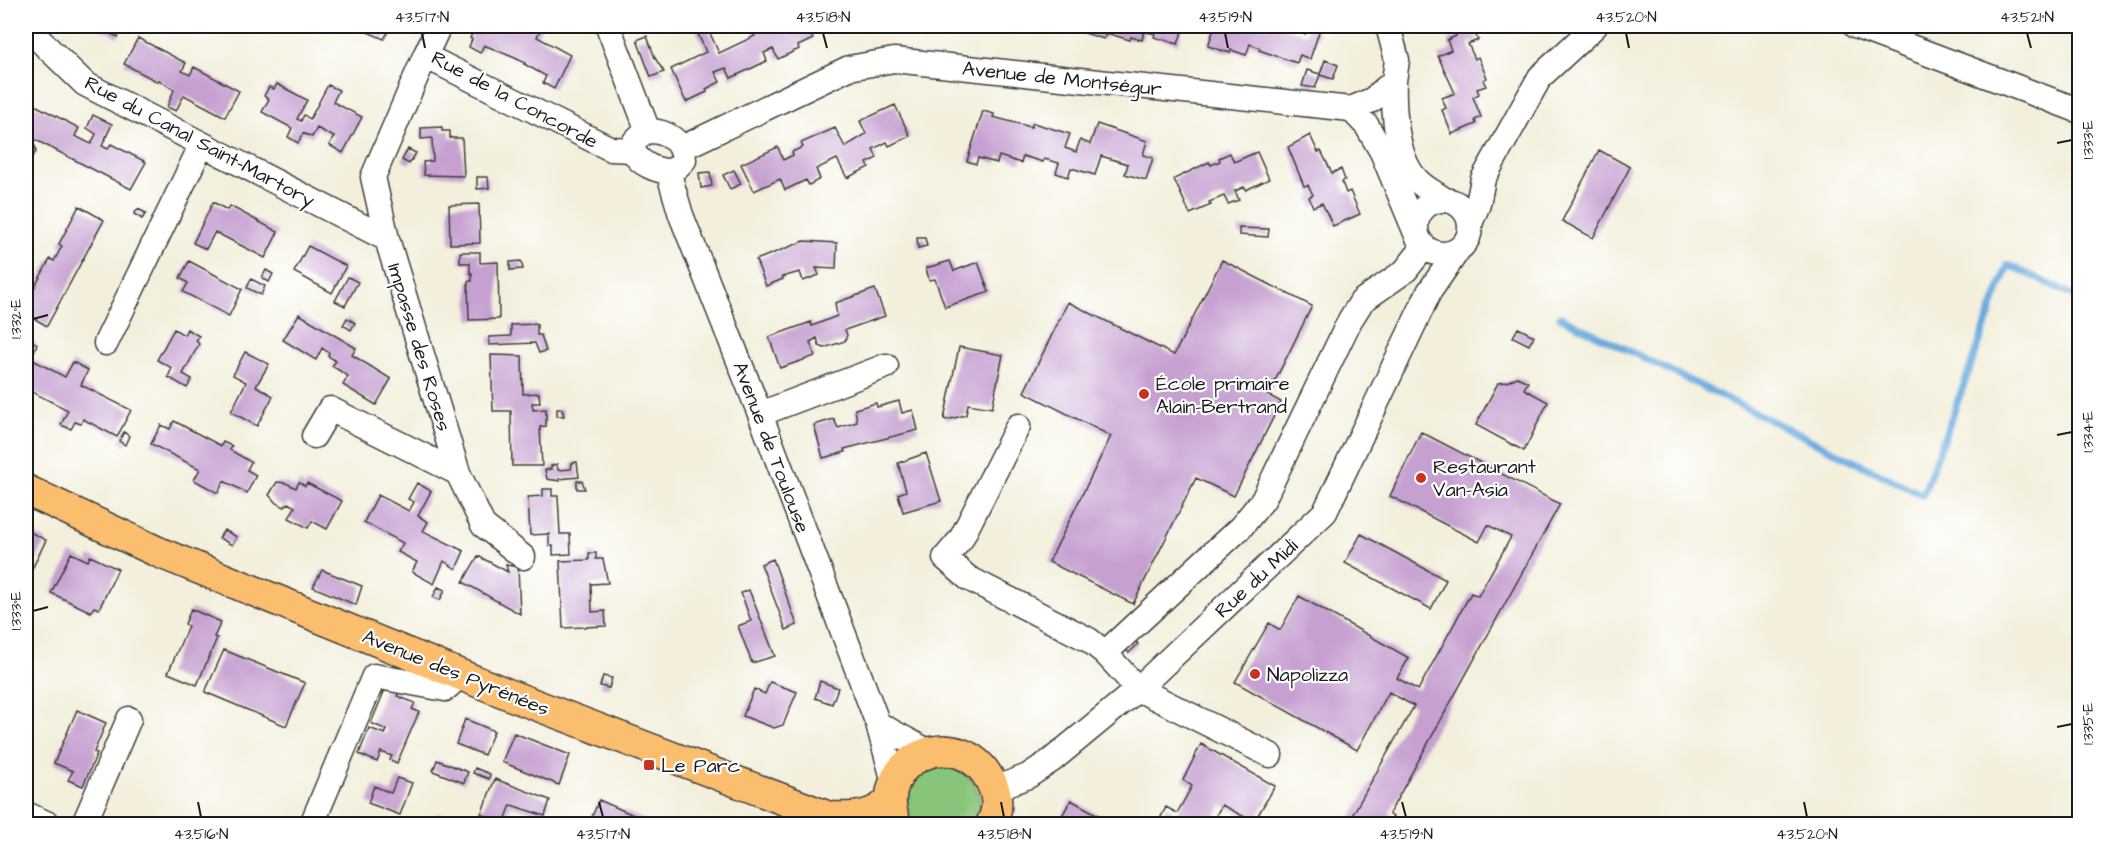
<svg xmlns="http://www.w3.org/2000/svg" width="2105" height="850" font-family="'Architects Daughter',sans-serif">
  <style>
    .green { fill: #88c47a; stroke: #52704b; stroke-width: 1.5 }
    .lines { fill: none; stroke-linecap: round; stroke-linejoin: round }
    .stream { stroke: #6babde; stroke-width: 7 }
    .building { fill: #c6a0d0 }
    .minor-casing { stroke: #3c3c39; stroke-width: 27 }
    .major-casing { stroke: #3c3c39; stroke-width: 33 }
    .minor { stroke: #fff; stroke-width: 24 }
    .major { stroke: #fbbd6e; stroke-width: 30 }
    .ticks { fill: none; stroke: #1c1c1c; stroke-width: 2 }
    .poi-dot { fill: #c8321e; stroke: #fff; stroke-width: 2 }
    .labels { text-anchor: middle; stroke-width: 4.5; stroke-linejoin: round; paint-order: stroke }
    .street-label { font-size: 20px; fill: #1c1c1c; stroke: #fff }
    .poi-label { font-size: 20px; fill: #1c1c1c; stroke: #fff; text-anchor: start }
    .neatline { fill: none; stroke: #1c1c1c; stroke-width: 2 }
    .ticks-label { font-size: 15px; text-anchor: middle; fill: #1c1c1c }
  </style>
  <rect width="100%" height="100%" fill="#fff"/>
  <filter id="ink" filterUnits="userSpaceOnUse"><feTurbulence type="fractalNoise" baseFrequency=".0167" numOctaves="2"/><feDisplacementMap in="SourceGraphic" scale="12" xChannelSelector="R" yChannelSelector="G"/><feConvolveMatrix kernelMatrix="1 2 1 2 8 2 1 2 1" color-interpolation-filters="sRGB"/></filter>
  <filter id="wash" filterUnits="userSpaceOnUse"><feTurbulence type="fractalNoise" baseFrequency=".008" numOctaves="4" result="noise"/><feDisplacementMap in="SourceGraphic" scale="24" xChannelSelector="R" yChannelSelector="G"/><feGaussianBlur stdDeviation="1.35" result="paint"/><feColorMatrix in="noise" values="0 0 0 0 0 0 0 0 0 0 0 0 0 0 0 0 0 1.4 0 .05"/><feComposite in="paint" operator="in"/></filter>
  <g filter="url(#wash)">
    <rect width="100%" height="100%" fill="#f3efdc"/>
    <!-- green -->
    <path class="green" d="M938,766C971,767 991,794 974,824H911C908,820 908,816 907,810C904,785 914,773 938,766Z"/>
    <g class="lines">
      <!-- stream -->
      <path class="stream" d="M1560,317L1923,495L2008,265L2080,298"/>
    </g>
    <g id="blocks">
      <!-- building -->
      <path class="building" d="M93,26H123L118,37Z
        M368,26H379L389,30L384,39L365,31Z
        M476,26H512L518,29L520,26H537L541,28L537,37L570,55L554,89L543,83L546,76L524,64L525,63L515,58L484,45L480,53L469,47L472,39L470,38Z
        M762,26L763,28L768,26H819L821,29L811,35L813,39L798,46L799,49L778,59L773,49L764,53L767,61L731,78L726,68L715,72L720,82L706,89L707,92L686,102L671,69L706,52L695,27L708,29L719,53L755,36L752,30Z
        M1075,26H1184L1178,44L1154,37L1155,34L1144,31L1142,40L1131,37L1130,40L1106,33L1104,39L1078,31L1079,27Z
        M1215,26H1280L1305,34L1308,28L1319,32L1310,59L1300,55L1297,63L1259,50L1260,48L1250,44L1246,55L1231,50L1230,53L1208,46Z
        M1436,26H1481L1473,29L1478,40L1468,44L1475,59L1478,57L1487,78L1483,80L1486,86L1477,89L1479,94L1473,97L1481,117L1475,120L1476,124L1452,134L1442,110L1446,108L1442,98L1455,93L1438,56L1451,50L1447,40L1456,36L1452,26L1439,31Z
        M647,36L655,58L664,72L651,77L637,40Z
        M138,38L186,63L182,71L190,75L194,67L239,91L225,117L184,95L176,111L167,107L174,90L159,80L158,82L124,64Z
        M1325,60L1338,65L1333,79L1320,75L1315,88L1302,86L1307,70L1320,74Z
        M277,84L307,100L297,119L301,121L304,115L310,119L328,85L339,90L333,102L362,117L343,153L329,145L334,137L317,128L312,137L303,133L298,143L288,137L292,128L262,112L269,99L264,96L269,87L274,89Z
        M33,104L79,128L75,136L91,144L96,134L87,128L93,115L112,124L102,146L108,149L111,144L146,162L131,189L26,135V118Z
        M895,105L910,136L889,146L887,142L873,149L877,158L867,163L869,167L847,178L837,159L816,169L820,179L809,185L806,180L785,190L780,179L754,191L741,164L778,147L783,160L793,155L792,152L803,147L801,143L835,128L845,147L866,134L860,121Z
        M983,111L994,114L993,117L1031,127L1033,123L1070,134L1065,148L1076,152L1080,140L1090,144L1097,124L1147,141L1143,155L1153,158L1146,180L1125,174L1128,164L1101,156L1095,175L1071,168L1068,177L1056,173L1059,163L1044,159L1043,162L1023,156L1021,163L999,156L997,163L978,158L976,164L967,161Z
        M442,127V131H450V138H462L464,176L424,175L423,162L433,161L432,138L421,139V128Z
        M1310,135L1318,152L1321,151L1332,173L1341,169L1345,180L1342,182L1346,193L1350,191L1360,214L1333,226L1322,203L1313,207L1309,197L1313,195L1308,185L1304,186L1288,147Z
        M31,142L35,146L36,152L32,157H26V143Z
        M408,149L416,153L409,164L402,160Z
        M1599,150L1630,167L1593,238L1562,221Z
        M1257,152L1269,179L1246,190L1244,187L1235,191L1239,200L1228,204L1224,196L1209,202L1211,205L1190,214L1174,179L1209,162L1211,165L1220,161L1219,158L1230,153L1234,162Z
        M734,170L741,184L730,189L723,175Z
        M710,172L712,186L701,188L699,173Z
        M477,177H488L489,188L477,189Z
        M213,202L227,210L230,206L278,232L265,258L215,232L206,249L193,243Z
        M479,204L480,243L450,244L449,205Z
        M79,206L104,220L47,326L26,314V303L50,259L54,261L62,246L59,244Z
        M138,209L146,213L142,219L134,214Z
        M1239,228L1269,229L1268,237L1239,235Z
        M917,238H925L927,246L918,248Z
        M804,241L837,243L836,269L816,268L819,275L803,281L800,272L782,277L783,279L766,286L756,260Z
        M308,246L346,266L332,293L294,272Z
        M460,252H480V263L498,262L499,319L469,320L468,281H472V273H470V263H460Z
        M1222,260L1312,306L1268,395L1281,402L1234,496L1196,478L1133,604L1049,562L1111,436L1024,392L1068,302L1174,355Z
        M189,261L242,289L229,316L183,292L188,283L180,278Z
        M521,261L523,269L510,270V262Z
        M950,261L954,271L978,262L989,292L945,307L935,279L929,280L926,268Z
        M266,270L273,274L269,282L262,278Z
        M348,277L358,282L345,306L335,301Z
        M251,279L265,286L261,295L247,288Z
        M875,289L885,316L845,330L847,335L845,341L824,348L819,346L817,338L810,342L815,356L780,368L769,337L811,322L812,326L837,316L835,303Z
        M299,314L356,348L352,355L391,379L376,405L343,385L348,376L332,366L336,361L328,356L329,353L322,348L316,360L283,340Z
        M347,318L355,323L351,330L343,325Z
        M537,324V335H541L546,351L539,353L535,343L489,345V337L511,336V325Z
        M1518,328L1534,336L1529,345L1513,337Z
        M174,329L184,335L187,329L199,336L196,341L199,344L183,374L192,379L187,388L168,377L172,368L157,360Z
        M31,340L37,344L33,354L26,351Z
        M959,347L1003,355L992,408L968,404L966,415L947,420L944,419Z
        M245,352L269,364L256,386L273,396L257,426L231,412L246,382L233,375Z
        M491,355L522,356L523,394L539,393L540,403H532L533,410L546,409V426L540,427L542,466H512L511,411H493Z
        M31,359L65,377L73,362L88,370L81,385L131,410L117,437L83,419L81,424L75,422L71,429L61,425L68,410L26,389V371Z
        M1517,377L1528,382L1524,389L1548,402L1524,451L1476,425L1498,383L1507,382Z
        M899,401L902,413L913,410L918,430L844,449L845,452L823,458L814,425L834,419L838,428L857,422L855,409L876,403L877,407Z
        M557,409H562L564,416H557Z
        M174,421L221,446L223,442L232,446L230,450L251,462L247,470L256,475L247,493L224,481L218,493L194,480L200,469L151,444L161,425L170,429Z
        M124,432L129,436L125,445L119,441Z
        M1421,432L1560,504L1389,814L1393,817L1391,821L1397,824H1355L1349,821L1414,706L1389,692L1357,750L1235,682L1269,623L1280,630L1299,596L1409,658L1397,678L1418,690L1471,593L1478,596L1511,537L1488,525L1479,542L1390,496Z
        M926,453L941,501L903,512L898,494L906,491L898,463Z
        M577,462L579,477L559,479L560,481L547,479L545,470L551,469V466L557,464L558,470L571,469L572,463Z
        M577,481H582L585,489H577Z
        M277,482L286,483L296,488L299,482L305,486L307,483L342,501L327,529L312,521L308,528L289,518L295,507L288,503L285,507L276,503L269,495Z
        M417,483L431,491L418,516L428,522L423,531L464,551L456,569L444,561L434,584L412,572L417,562L398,552L403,543L364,522L378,495L409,511L414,502L408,499Z
        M543,489H552V496H558L560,534H570L571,554L553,555V546H549V534L530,535L528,497L543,496Z
        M26,530L46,540L31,571L26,569Z
        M224,530L237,537L232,545L219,538Z
        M1361,534L1446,580L1431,609L1345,563Z
        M71,553L88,561L90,556L118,569L99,609L94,607L91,612L51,593Z
        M589,553H596V559H603L608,583L591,584L592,612L605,611L606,626L563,628L560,561L589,560Z
        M478,556L508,572L506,565L518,567L520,614L463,582Z
        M773,559L797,625L786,630L761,564Z
        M322,570L362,586L356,605L313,587Z
        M438,587L445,590L440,600L433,597Z
        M749,590L775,656L752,663L738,626L751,621L741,593Z
        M191,609L221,622L214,637L217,638L197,685L168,673L188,626L185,624Z
        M1133,638L1138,644L1129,653L1123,647Z
        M224,650L305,683L286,726L205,692Z
        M603,676L612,678L609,688L600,686Z
        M820,681L838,688L832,704L815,698Z
        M770,682L797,692L783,725L774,728L743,716L754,689L765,694Z
        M386,687L399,693L397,696L415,703L412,709L419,712L397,763L390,760L392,756L381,752L377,762L359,754L369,728L385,734L387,730L371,723Z
        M26,710L31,712L26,728Z
        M77,710L106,723L94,752L97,753L83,786L68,780L73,771L54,763Z
        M465,719L494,731L484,755L456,744Z
        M514,733L570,755L559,785L502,762Z
        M1201,744L1275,786L1254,822L1222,805L1211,824L1158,823L1166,807L1177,813L1192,786L1183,780Z
        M437,760L468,772L464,783L433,771Z
        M475,768L490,774L489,779L473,773Z
        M397,778L412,783L400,815L368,803L374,786L391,793Z
        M495,779L550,800L545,816L511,805L504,823L481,814Z
        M599,800L647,821L646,824H589Z
        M1071,800L1100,816L1095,824H1057Z
        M437,813L466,824H432Z"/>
    </g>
  </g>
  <g filter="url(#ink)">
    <use href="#blocks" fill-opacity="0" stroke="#3c3c39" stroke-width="1.5"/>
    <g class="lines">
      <defs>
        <path id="minor" d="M439,26L425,56L611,149L633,150
          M608,26L648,131
          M1855,26L2080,111
          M26,27L85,84L387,239
          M1394,81C1393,109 1396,159 1417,180C1424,188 1435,193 1443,199
          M1351,109L1367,126L1382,152L1416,233
          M649,131C667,131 683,142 684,160C680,164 677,168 672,170C661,174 637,163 634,151C633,148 634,144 635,141L643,133Z
          M682,148L849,68L894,60L1351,109L1372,100L1394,81L1397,60L1388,26
          M668,171L681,215L760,414L878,724L894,782
          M1416 227a27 27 0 1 1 54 0a27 27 0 1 1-54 0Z
          M1470,224L1478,204L1483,179L1540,77L1595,26
          M106,343L202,144
          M760,414L886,366
          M1018,426L961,539L945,558L968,578L1089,640L1105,653L1138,689L1270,755
          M314,436L330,409L458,473L387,239L373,177L425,56
          M458,473L483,525L523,557
          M1105,653L1241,527L1263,500L1350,320L1362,301L1405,271L1424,247
          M878,724L929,752
          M995,789L1028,776L1052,760L1138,689L1325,512L1429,292L1458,250
          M26,814L48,824
          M84,824L129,719
          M312,824L374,676L445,689L461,675"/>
        <path id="major" d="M26,490L158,552L515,697L829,817C852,818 874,818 890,800
          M896,824C868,760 961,718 992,784C998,797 998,812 991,824"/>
      </defs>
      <!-- minor casing -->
      <use href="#minor" class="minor-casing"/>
      <!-- major casing -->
      <use href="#major" class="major-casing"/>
      <!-- minor -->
      <use href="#minor" class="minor"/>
      <!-- major -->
      <use href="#major" class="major"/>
    </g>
  </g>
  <!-- ticks -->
  <path class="ticks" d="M422,33L425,48M823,33L827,48M1225,33L1228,48M1626,33L1629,48M2027,33L2031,48M2057,143L2072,140M33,319L48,315M2057,435L2072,432M33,611L48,607M2057,727L2072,724M198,802L201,817M599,802L603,817M1001,802L1004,817M1402,802L1406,817M1804,802L1807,817"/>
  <!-- markers -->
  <g class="poi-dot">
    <circle cx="1144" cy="394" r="6"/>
    <circle cx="1421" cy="478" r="6"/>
    <circle cx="1255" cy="674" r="6"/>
    <rect x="643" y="759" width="12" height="12" rx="3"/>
  </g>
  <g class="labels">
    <!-- street labels -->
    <g class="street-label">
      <text transform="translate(1062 78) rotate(6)" y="7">Avenue de Montségur</text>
      <text transform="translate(515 99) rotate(28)" y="7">Rue de la Concorde</text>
      <text transform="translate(200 141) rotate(28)" y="7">Rue du Canal Saint-Martory</text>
      <text transform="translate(420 347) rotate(73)" y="7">Impasse des Roses</text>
      <text transform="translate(772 447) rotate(69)" y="7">Avenue de Toulouse</text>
      <text transform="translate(1256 578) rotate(-43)" y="7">Rue du Midi</text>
      <text transform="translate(456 672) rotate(22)" y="7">Avenue des Pyrénées</text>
    </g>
    <!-- poi labels -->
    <g class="poi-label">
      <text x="1156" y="390">École primaire<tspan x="1156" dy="23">Alain-Bertrand</tspan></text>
      <text x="1433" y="473">Restaurant<tspan x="1433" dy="23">Van-Asia</tspan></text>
      <text x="1267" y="681">Napolizza</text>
      <text x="661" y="772">Le Parc</text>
    </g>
  </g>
  <!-- margin -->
  <rect width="2105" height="850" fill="none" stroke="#fff" stroke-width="66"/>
  <rect x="33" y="33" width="2039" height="784" class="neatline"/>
  <g class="ticks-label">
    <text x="422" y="22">43.517°N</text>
    <text x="823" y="22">43.518°N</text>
    <text x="1225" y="22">43.519°N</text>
    <text x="1626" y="22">43.520°N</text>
    <text x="2027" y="22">43.521°N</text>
    <text transform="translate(2088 140) rotate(-90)" y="5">1.333°E</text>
    <text transform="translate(16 319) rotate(-90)" y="5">1.332°E</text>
    <text transform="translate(2088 432) rotate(-90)" y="5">1.334°E</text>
    <text transform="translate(16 611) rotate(-90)" y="5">1.333°E</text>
    <text transform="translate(2088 724) rotate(-90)" y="5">1.335°E</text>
    <text x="201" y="839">43.516°N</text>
    <text x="603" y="839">43.517°N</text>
    <text x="1004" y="839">43.518°N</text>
    <text x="1406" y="839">43.519°N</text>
    <text x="1807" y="839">43.520°N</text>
  </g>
</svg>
